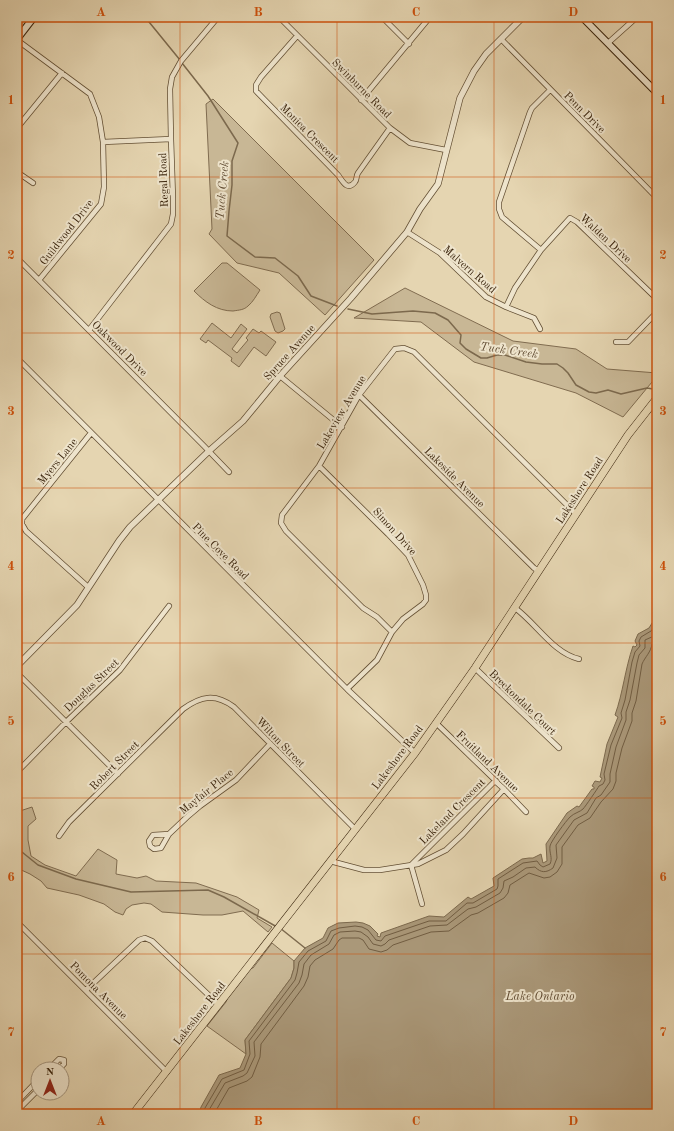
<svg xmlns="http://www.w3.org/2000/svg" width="674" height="1131" font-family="'Old Standard TT',serif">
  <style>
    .green { fill: #c8b795; stroke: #806c50 }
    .water { fill: #aa9879; stroke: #7c694d }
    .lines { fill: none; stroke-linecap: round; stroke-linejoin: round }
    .shore { stroke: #715d42; stroke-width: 1 }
    .stream { stroke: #7c694d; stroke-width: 1.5 }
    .minor-casing { stroke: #634f34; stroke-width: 6 }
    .tertiary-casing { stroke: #634f34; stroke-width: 7 }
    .secondary-casing { stroke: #38220b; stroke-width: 8 }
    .primary-casing { stroke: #38220b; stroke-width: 8 }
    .minor { stroke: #eee4cc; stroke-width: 4.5 }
    .tertiary { stroke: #eee4cc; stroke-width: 5.5 }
    .secondary { stroke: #eee4cc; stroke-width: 6 }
    .primary { stroke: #e5d5b1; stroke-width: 7 }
    .grid { fill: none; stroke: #ce510c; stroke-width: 1; stroke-opacity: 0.55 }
    .labels { text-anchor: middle; stroke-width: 4; stroke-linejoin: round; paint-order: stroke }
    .street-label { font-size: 11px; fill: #38220b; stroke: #eee4cc }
    .water-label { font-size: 12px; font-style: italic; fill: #604b32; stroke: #eee4cc }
    .neatline { fill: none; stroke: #ce510c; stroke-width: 1.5 }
    .grid-label { font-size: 13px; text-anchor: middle; font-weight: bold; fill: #ce510c }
  </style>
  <rect width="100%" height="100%" fill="#e5d5b1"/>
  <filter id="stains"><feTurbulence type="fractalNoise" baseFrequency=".005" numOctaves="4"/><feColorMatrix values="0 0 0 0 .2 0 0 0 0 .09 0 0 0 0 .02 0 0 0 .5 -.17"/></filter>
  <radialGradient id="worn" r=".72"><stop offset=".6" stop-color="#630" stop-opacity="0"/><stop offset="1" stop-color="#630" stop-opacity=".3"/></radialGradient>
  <!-- green -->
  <path class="green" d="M213,99L374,260L325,315L279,273L237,263L209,234L212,229L206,104Z
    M222,263H227L260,290C256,296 253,302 248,306C244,310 239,310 233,311C217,311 205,302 194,291Z
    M405,288L513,341L576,349L607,369L657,373V376L623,417L576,393L474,362L421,322L354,318Z
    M277,312L280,313L285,329L283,331L278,333L275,331L270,317L271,314Z
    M212,323L231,338L241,324L247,329L232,349L237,353L248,340L246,338L253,329L259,333L261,331L276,342L266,356L254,347L239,367L231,361L232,358L208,340L206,343L200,339Z
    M32,807L36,819L28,826V840L31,856L45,865L76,876L98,849L117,860L116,874L137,878L146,876L156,881L196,883L237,897L259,910L257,918L272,927L268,932L243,911L222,915H203L162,912L151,904L144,903L132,905L126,909L123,915L115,912L104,904L79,895L47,888L41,881L30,874L17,868V812Z
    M272,943L294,961V968L291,978L245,1040L246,1054L207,1026L226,1002L228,997L239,984L250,968H253Z"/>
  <!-- water -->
  <path class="water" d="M654,620H657V1114H199L201,1107L219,1075L240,1068L246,1054L245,1040L291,978L294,968V961L305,948L323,938L328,928L338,923L356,922L363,923L370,926L378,934L377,936L380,937L381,933L429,916L444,917L468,897L471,899L494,886L493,878L522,859L529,858H533L541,854L543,863L547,861L546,844L567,813L577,806L579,807L592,789H594V787L592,786L595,781L600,782L602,778L600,777L607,744L618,717L615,715C623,693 625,669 633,646L635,647L637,645L635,641L638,634L649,628Z"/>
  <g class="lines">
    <!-- shore -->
    <path class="shore" d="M203,1114L205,1108L222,1079L244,1070L250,1054L249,1041L295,980L297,973L299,962L308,951L326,941L331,931L339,928L355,926L362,927L368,930L376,940L381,941L385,936L429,921H446L467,903H473L497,889L498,886V879L523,863L537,861L540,865L543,867L550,864C553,858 549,853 550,846C551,841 566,821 570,817C574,813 580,812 583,809C585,807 598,788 599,786L603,784L605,780L604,774L611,745L622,718L621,713L625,700L632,662L635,652L640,646L639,641L641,637L651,631L657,624
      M208,1114L209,1110L225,1083L243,1076L247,1073L255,1056L254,1042L299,983L302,975L304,964L311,955L329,944L334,935L340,932L355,931L361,932L368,937L373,944L381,946L385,944L389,940L430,926L447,925L468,909L476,907L500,893L503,888L504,881L513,877L526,868L535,867C541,873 546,873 553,868L557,858L556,845L574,820L587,813L596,798L601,795L610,782V774L616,747L626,720V712L630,700L637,663L639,655L645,648V640L654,636L657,632
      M214,1114L229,1088L247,1081L252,1077L260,1057L261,1044L304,986L308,977L310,966L315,960L333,949L339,940L342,938H359L363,940L369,949L381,952L387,950L393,945L431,932L449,931L471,915L478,913L504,898L508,893L510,885L529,873L544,878L550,877L557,872L562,864V847L578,825L590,818L601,802L613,789L616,781V773L622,748L632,721V713L636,701L642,664C645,657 651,652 652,644L657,641"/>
    <!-- stream -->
    <path class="stream" d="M145,17L180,60
      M182,63L208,96L238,143L232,161V185L229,211L227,236L255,257L275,258L298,276L311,296L337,306
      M348,309L372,314L413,311L435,313L448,320L461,335L460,343L466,349L481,358H487L497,355H505L526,362L542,364H557L563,368L568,373L576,385L589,392L596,393L608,390L621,394L647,388L653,389
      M17,848L38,865L76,879L131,892L208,890L224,897L277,927
      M280,928L305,948"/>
    <defs>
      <path id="minor" d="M279,17L390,128L410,143L446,150
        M382,17L409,44
        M297,36L261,77L256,85V91L338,175C342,180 347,192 355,182C357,180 356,176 358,173L390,128
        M501,39L657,198
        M17,40L90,94L99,117L103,142L104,187L101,204L39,280
        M608,43L637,17
        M361,100L430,17
        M17,128L62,73
        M103,142L171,139
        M17,172L33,183
        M407,232L440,253L486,297L506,307L534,318L540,329
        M541,250L502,217L499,209V202L530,112L532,108L550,90
        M17,258L204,446L229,472
        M506,307L515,288L541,250L570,218L577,222L657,299
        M89,330L171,224L173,214V198L171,139L170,89L172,77L181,61L218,17
        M616,342H628L657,312
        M17,358L347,689L415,753
        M280,376L342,427
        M359,395L534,568L539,571
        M319,466L388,534L408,555L423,585L426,595V600L423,604L403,619L392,632L377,660L347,689
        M88,587L26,531L22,524V519L91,433
        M515,608C536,623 553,653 579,659
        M392,632L377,617L363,608L286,531L281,523L282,515L319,466L359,395L395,349L404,348L414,352L576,514
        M475,668L559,748
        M17,673L118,774
        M436,723L497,782
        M19,770L66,722L120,670L169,606
        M502,787L526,812
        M169,834L153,835L149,841L150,846L154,849L161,848L169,834L187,817L200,806L236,780L270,744
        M59,836L69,822L183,709C201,696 215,693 234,707L355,829
        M330,861L364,870H380L418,864L446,850L463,834L504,789L495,781L411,865
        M411,865L422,904
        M17,922L167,1072
        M86,990L139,940L145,938L152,941L219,1005
        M49,1069L59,1059L64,1060V1064L59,1069
        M17,1102L38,1080
        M17,1111L38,1090"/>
      <path id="tertiary" d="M17,666L77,605L119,541L130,527L209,451L243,421L280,376L351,298L407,232L420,209L438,184L460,98L474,71L486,54L523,17"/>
      <path id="secondary" d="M582,17L657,93
        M17,39L34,17"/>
      <path id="primary" d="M133,1114L415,753L475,668L628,435L657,398"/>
    </defs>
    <!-- minor casing -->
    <use href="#minor" class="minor-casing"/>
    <!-- tertiary casing -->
    <use href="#tertiary" class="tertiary-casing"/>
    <!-- secondary casing -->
    <use href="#secondary" class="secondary-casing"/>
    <!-- primary casing -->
    <use href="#primary" class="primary-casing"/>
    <!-- minor -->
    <use href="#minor" class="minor"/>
    <!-- tertiary -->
    <use href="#tertiary" class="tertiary"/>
    <!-- secondary -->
    <use href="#secondary" class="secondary"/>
    <!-- primary -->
    <use href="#primary" class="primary"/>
  </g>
  <!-- grid -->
  <path class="grid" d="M180,17V1114M337,17V1114M494,17V1114M17,177H657M17,333H657M17,488H657M17,643H657M17,798H657M17,954H657"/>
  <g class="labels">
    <!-- street labels -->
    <g class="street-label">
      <text transform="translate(362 88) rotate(45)" y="4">Swinburne Road</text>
      <text transform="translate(585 112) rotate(45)" y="4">Penn Drive</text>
      <text transform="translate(310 133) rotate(45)" y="4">Monica Crescent</text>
      <text transform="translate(163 180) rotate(-92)" y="4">Regal Road</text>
      <text transform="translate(66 232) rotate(-52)" y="4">Guildwood Drive</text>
      <text transform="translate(606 238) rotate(43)" y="4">Walden Drive</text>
      <text transform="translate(470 269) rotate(41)" y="4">Malvern Road</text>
      <text transform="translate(120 348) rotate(45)" y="4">Oakwood Drive</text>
      <text transform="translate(289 352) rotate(-48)" y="4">Spruce Avenue</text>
      <text transform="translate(341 412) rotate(-59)" y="4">Lakeview Avenue</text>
      <text transform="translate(57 461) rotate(-51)" y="4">Myers Lane</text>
      <text transform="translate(455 477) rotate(45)" y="4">Lakeside Avenue</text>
      <text transform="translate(579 490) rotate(-57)" y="4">Lakeshore Road</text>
      <text transform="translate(395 531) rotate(48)" y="4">Simon Drive</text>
      <text transform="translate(221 551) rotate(45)" y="4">Pine Cove Road</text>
      <text transform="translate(91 685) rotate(-44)" y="4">Douglas Street</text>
      <text transform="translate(523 702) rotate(44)" y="4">Breckondale Court</text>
      <text transform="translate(281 742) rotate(46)" y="4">Wilton Street</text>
      <text transform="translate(397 757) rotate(-53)" y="4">Lakeshore Road</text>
      <text transform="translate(488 761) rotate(44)" y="4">Fruitland Avenue</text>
      <text transform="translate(114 765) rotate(-45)" y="4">Robert Street</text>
      <text transform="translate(206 791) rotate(-39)" y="4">Mayfair Place</text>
      <text transform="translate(452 811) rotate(-45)" y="4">Lakeland Crescent</text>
      <text transform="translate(99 990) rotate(45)" y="4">Pomona Avenue</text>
      <text transform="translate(199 1013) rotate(-52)" y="4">Lakeshore Road</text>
    </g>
    <!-- water labels -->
    <g class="water-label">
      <text transform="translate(222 190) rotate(-85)" y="4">Tuck Creek</text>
      <text transform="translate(509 350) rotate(8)" y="4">Tuck Creek</text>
      <text x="540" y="1000">Lake Ontario</text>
    </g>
  </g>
  <!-- margin -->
  <rect width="674" height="1131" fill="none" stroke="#e5d5b1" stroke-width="44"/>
  <!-- north arrow -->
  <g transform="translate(50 1081)"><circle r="19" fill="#eee4cc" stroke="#a5967f"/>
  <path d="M0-3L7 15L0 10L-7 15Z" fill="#8f2418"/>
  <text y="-6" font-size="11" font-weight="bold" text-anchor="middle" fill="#38220b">N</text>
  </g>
  <rect x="22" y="22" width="630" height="1087" class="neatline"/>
  <g class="grid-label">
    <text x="101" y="16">A</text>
    <text x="258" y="16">B</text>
    <text x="416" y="16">C</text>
    <text x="573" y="16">D</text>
    <text x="11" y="104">1</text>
    <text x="663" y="104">1</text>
    <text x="11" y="259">2</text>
    <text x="663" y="259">2</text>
    <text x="11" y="415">3</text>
    <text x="663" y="415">3</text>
    <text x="11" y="570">4</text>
    <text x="663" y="570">4</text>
    <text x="11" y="725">5</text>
    <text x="663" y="725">5</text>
    <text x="11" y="881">6</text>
    <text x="663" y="881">6</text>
    <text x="11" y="1036">7</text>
    <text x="663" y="1036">7</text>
    <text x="101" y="1125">A</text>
    <text x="258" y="1125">B</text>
    <text x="416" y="1125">C</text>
    <text x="573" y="1125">D</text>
  </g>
  <rect width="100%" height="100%" filter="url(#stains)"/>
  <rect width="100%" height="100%" fill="url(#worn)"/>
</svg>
